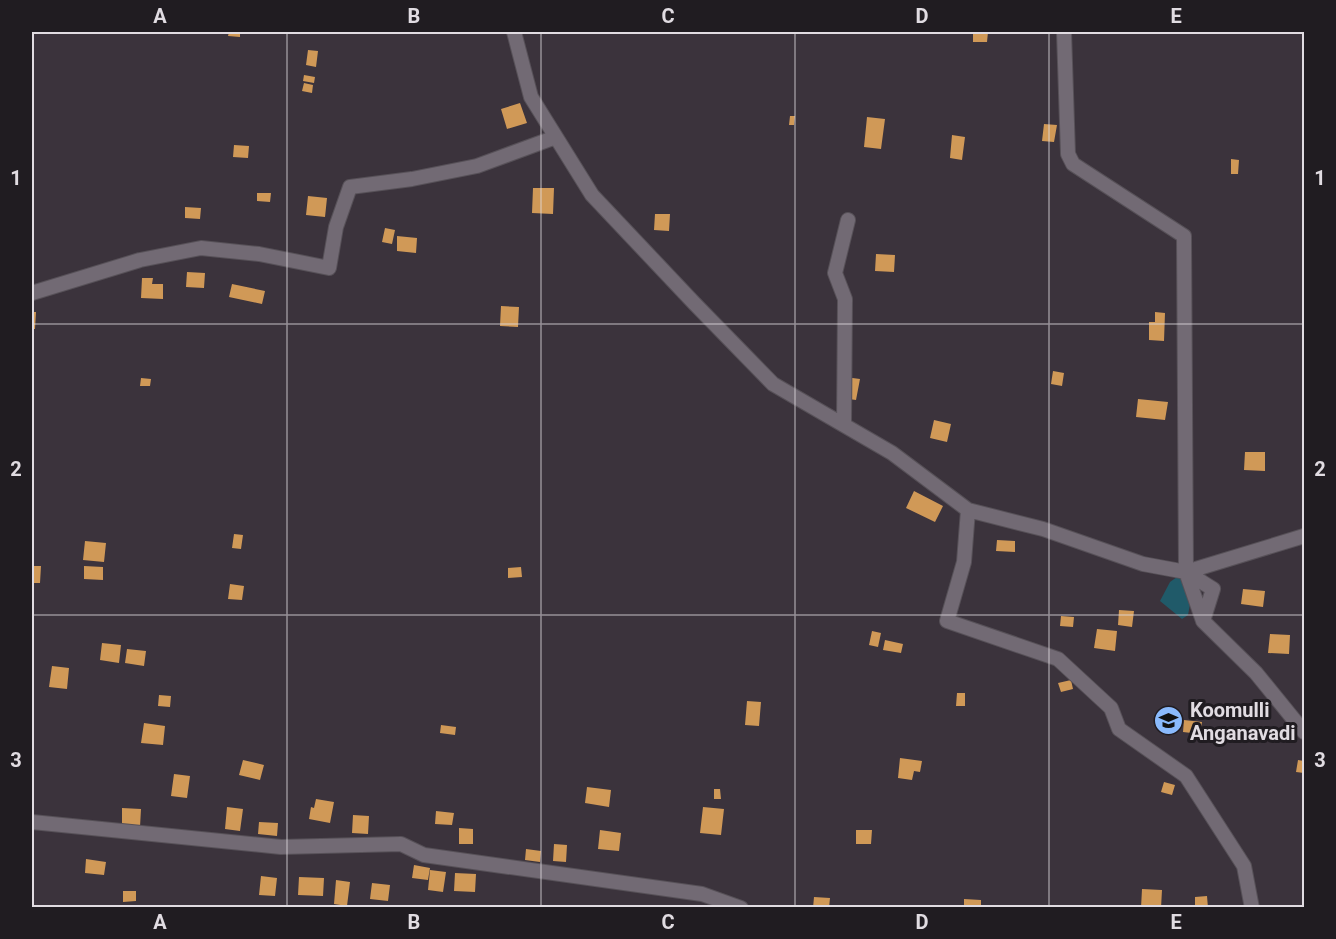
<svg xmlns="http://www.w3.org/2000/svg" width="1336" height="939" font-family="Roboto,sans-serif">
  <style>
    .water { fill: #205a69 }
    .building { fill: #d09957 }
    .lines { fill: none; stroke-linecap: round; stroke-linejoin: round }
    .minor-casing { stroke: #575158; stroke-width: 16 }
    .minor { stroke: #726a74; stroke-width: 14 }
    .grid { fill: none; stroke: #e1dce2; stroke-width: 1.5; stroke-opacity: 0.55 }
    .labels { text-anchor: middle; stroke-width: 6; stroke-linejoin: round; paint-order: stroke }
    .poi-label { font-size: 20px; font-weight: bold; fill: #e1dce2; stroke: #201c21; text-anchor: start }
    .neatline { fill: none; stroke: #e1dce2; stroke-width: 2 }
    .grid-label { font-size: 20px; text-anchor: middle; font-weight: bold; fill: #e1dce2 }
  </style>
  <rect width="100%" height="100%" fill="#3b333c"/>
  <!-- water -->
  <path class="water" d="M1177,577L1183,578L1192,594L1188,615L1182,619L1160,601L1170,582Z"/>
  <!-- building -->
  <path class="building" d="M229,32H240V37L228,36Z
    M973,32H988L987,42H973Z
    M308,50L318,51L316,67L306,65Z
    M304,75L315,77L314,83L303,81Z
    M304,83L313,85L312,93L302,91Z
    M520,103L527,123L507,129L501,109Z
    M790,116H795L794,125H789Z
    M867,117L885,119L881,149L864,147Z
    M1044,124L1057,125L1054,142L1042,141Z
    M952,135L965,137L962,160L950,158Z
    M234,145L249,146L248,158L233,157Z
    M1231,159L1239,160L1238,174H1231Z
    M533,188H554L553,214L532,213Z
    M257,193H271L270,202L257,201Z
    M308,196L327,198L325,217L306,215Z
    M185,207L201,208L200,219L185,218Z
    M655,214H670L669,231L654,230Z
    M385,228L395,230L392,244L382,242Z
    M397,236L417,238L416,253L397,251Z
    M876,254L895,255L894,272L875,271Z
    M187,272L205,273L204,288L186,287Z
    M142,278H153L152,284H163V299L141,298Z
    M232,284L265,291L262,304L229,297Z
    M501,306L519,307L518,327L500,326Z
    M32,312H36L35,329H32Z
    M1155,312L1165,313L1164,341L1149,340V322H1155Z
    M1053,371L1064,373L1062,386L1051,384Z
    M845,377L860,379L856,400L842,398Z
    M141,378L151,379L150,386H140Z
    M1138,399L1168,402L1165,420L1136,417Z
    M934,420L951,424L947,442L930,438Z
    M1245,452H1265V471L1244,470Z
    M914,491L943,506L935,522L906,508Z
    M234,534L243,535L241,549L232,548Z
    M997,540L1015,541V552L996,551Z
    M85,541L106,543L104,562L83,560Z
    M32,566H41L40,583H32Z
    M84,566L103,567V580L84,579Z
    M521,567L522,577L508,578V568Z
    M230,584L244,586L242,600L228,599Z
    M1243,589L1265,591L1263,607L1241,604Z
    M1119,610L1134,611L1132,627L1118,625Z
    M1061,616L1074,617L1073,627L1060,626Z
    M1097,629L1117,631L1115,651L1094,648Z
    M872,631L881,633L878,647L869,645Z
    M1270,634L1290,635L1289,654L1268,653Z
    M885,640L903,644L901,653L883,650Z
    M102,643L121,645L119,663L100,660Z
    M127,649L146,651L144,666L125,663Z
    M52,666L69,668L67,689L49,687Z
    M1071,680L1073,689L1061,692L1058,683Z
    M957,693H965V706H956Z
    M159,695L171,696L170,707L158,706Z
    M747,701L761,702L759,726L745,725Z
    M1184,720L1202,722L1200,734L1183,732Z
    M144,723L165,726L163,745L141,743Z
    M441,725L456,727L455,735L440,733Z
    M900,758L922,761L920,772L914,771L912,780L898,778Z
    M243,760L264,765L260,780L239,775Z
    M1298,760L1304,761V773L1296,772Z
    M174,774L190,776L187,798L171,796Z
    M1164,782L1175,785L1172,795L1161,792Z
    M587,787L611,790L609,807L585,803Z
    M714,789H720L721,799H714Z
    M316,799L334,802L330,823L309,819L311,807L314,808Z
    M227,807L243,809L240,831L225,829Z
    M703,807L724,809L721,835L700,833Z
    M122,808L141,809L140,827L122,826Z
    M436,811L454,813L452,825L435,824Z
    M353,815L369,816L368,834L352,833Z
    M259,822L278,823L277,836L258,834Z
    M459,828L473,829V844H459Z
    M600,830L621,833L619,851L598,849Z
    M856,830H872L871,844H856Z
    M554,844L567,845L566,862L553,861Z
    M526,849L541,851L540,862L525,860Z
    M86,859L106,862L104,875L85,873Z
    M414,865L430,868L428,880L412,878Z
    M430,870L446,872L443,892L428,890Z
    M455,873L476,874L475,892L454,891Z
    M261,876L277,878L275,896L259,895Z
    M299,877L324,878L323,896L298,895Z
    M336,880L350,882L347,906L334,904Z
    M372,883L390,885L388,901L370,899Z
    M1142,889L1162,890L1161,908H1141Z
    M123,891H136V901L123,902Z
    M1207,896L1208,908H1195V897Z
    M814,897L830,898L829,908H813Z
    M964,899L981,900V908H964Z"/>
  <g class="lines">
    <defs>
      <path id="minor" d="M514,32L531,97L592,195L694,303L773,384L892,453L968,510L964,562L947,621L1058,659L1111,708L1119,729L1186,776L1244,866L1252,908
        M1064,32L1068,154L1073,164L1184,236L1186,572L1213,589L1203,621L1256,673L1304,732
        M32,293L140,260L201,248L259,254L329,268L336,227L350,187L412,179L477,166L556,137
        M844,425L845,299L835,273L848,220
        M968,510L1043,529L1143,564L1186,572L1304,536
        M1186,572L1203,621
        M32,822L281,847L401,844L424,855L702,894L741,908"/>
    </defs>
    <!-- minor casing -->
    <use href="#minor" class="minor-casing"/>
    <!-- minor -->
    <use href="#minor" class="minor"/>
  </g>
  <!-- grid -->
  <path class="grid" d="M287,32V908M541,32V908M795,32V908M1049,32V908M32,324H1304M32,615H1304"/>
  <!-- icons -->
  <defs>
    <symbol id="school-disc" viewBox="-11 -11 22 22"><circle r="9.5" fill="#8abafc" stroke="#201c21"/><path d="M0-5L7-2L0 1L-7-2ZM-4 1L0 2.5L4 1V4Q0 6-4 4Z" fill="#111"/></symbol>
  </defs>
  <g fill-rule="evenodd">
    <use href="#school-disc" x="1152" y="704" width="33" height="33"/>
  </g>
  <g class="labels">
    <!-- poi labels -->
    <g class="poi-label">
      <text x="1190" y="717">Koomulli<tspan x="1190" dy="23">Anganavadi</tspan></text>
    </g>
  </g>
  <!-- border -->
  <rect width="1336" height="939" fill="none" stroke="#201c21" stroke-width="66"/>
  <rect x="33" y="33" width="1270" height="873" class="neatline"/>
  <g class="grid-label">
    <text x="160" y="23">A</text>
    <text x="414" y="23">B</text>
    <text x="668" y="23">C</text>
    <text x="922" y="23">D</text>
    <text x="1176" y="23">E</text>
    <text x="16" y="185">1</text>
    <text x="1320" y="185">1</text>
    <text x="16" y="476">2</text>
    <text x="1320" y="476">2</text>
    <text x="16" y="767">3</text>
    <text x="1320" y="767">3</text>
    <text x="160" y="929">A</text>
    <text x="414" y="929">B</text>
    <text x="668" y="929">C</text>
    <text x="922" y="929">D</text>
    <text x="1176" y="929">E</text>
  </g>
</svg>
